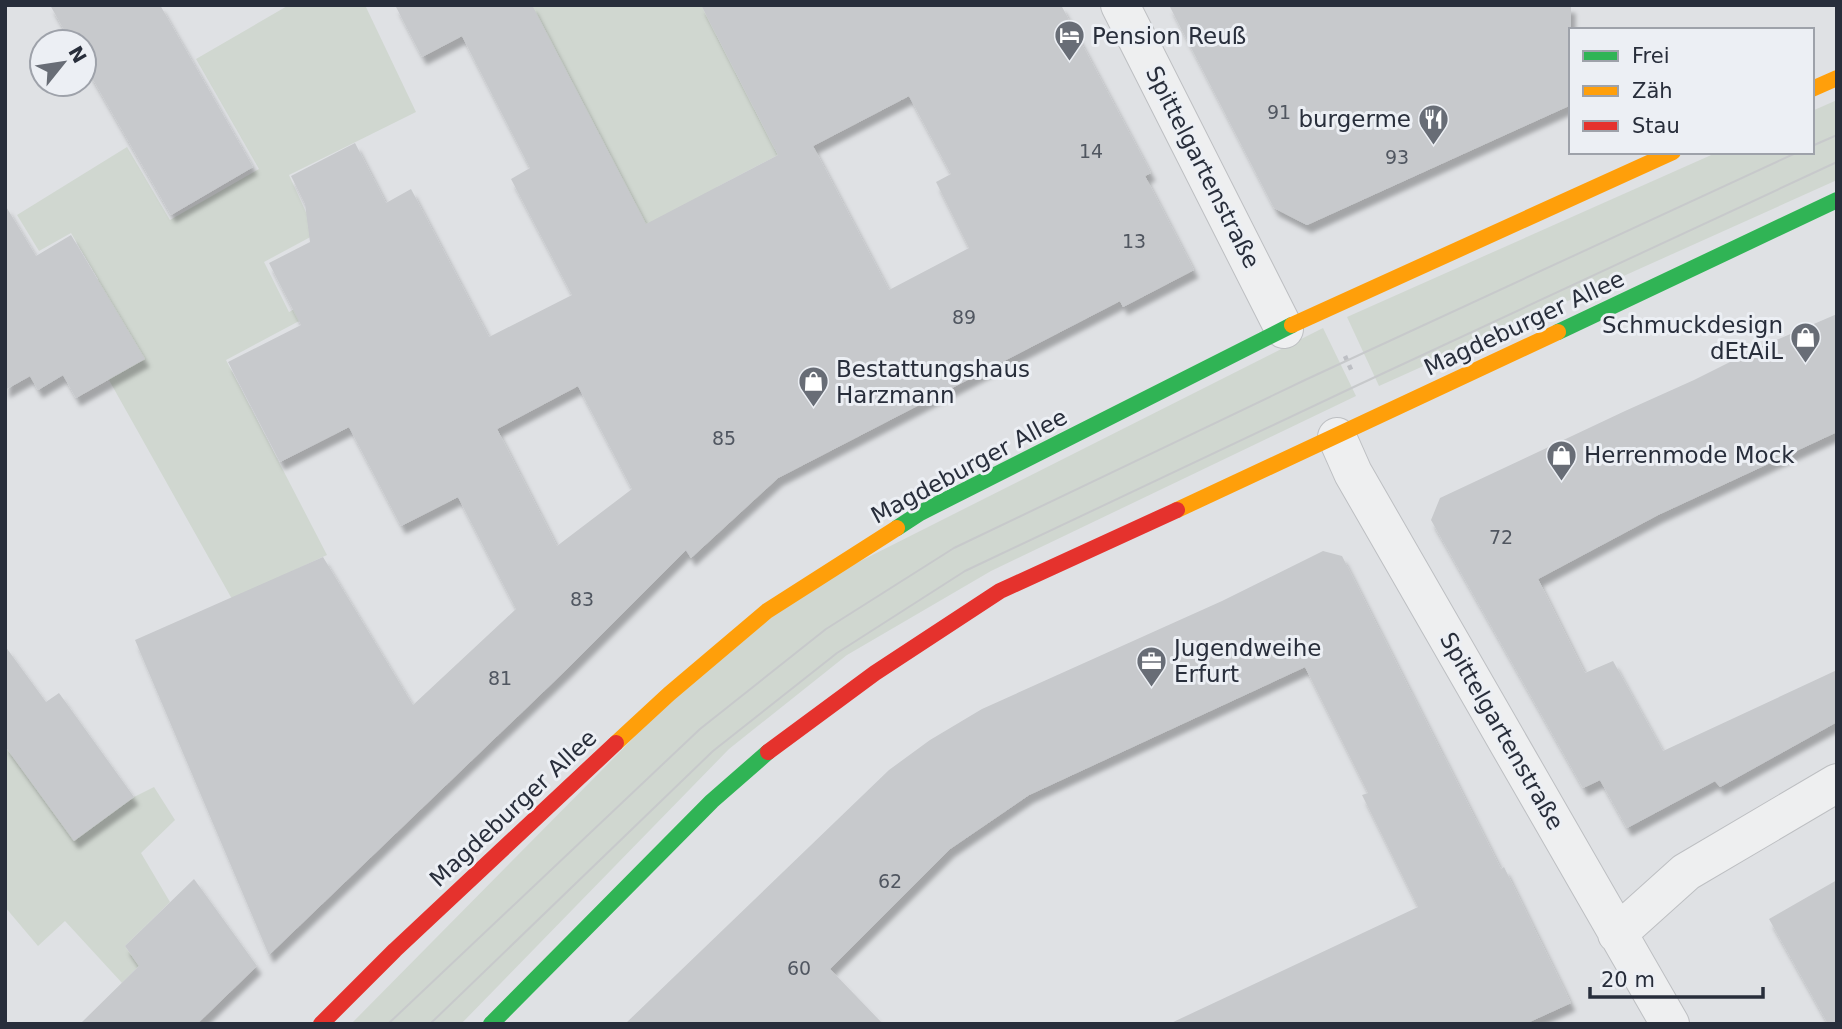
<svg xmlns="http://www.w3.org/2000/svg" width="1842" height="1029" font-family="'DejaVu Sans',sans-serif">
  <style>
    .green { fill: #d0d7d0 }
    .building { fill: #c7c9cc; fill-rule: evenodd; filter: url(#shadow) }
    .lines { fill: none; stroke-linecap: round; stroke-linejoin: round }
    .street-casing { stroke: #bdbfc2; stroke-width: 40 }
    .path { stroke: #bdbfc4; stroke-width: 4.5; stroke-dasharray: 5 5; stroke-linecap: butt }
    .street { stroke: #eeeff0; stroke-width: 38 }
    .fast { stroke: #30b455; stroke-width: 16 }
    .slow { stroke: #ff9f0a; stroke-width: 16 }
    .jam { stroke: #e5322d; stroke-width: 16 }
    .tram { stroke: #c7c9cb; stroke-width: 2 }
    .labels { text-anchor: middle; stroke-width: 6; stroke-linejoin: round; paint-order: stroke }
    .number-label { font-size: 19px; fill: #505660 }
    .poi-label { font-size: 23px; fill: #282e3b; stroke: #eceff4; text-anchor: start }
    .street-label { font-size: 23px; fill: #282e3b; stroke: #eceff4 }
  </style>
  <defs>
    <filter id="shadow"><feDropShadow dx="4.5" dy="8" stdDeviation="2" flood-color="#0004"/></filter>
  </defs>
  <rect width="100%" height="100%" fill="#dfe1e4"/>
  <!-- green -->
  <path class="green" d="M289,5H365L416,112L289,175L316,234L264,262L289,312L342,284L348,295L226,360L327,555L232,599L64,300L98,279L71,233L39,251L17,215L127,147L170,220L259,169L196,59Z
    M531,5H701L778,155L717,187L744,238L672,276Z
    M1837,100V180L1379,386L1347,317L1718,152H1812V111Z
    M1323,328L1356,396L991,571L847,655L729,749L461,1024H351L678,693L805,589Z
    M5,746L74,840L134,797L154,787L175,820L141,853L170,902L125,946L139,966L122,983L65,921L38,946L5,907Z"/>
  <!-- building -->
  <path class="building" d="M50,5H160L253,167L171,215L84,64V42H71Z
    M395,5H532L646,224L778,155L701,5H1061L1151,173L1145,176L1194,270L1123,307L1120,301L778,478L691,558L686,550L567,669L269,955L135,640L323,557L413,705L516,609L458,497L401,526L349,427L280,462L228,362L301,325L269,263L310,242L305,204L291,176L355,143L386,203L411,189L489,337L572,295L511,179L530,168L462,36L422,57ZM909,96L951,174L936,182L969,248L889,290L813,146ZM578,386L632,489L557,546L497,429Z
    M1169,5H1571V105L1307,225L1274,208Z
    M5,205L36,256L71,235L145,359L76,398L63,375L38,390L30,376L5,390Z
    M1837,314V432L1658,515L1538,579L1585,673L1613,661L1663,751L1837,670V722L1720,787L1715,781L1627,828L1600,780L1583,788L1431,520L1440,498L1625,411L1694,380L1760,347Z
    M1323,551L1342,556L1501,869L1504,867L1571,1003L1525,1024H1169L1418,907L1362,795L1368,793L1305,667L1029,795L950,849L830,969L883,1024H625L889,770L930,740L982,709L1222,601Z
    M5,646L46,702L59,693L134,797L74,841L5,746Z
    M194,879L257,966L197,1024H80L139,966L125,946Z
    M1837,880V1024H1828L1769,919Z"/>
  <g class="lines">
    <defs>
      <path id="street" d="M1120,5L1284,329
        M1337,437L1353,473L1670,1024
        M1617,934L1686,872L1837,783"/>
    </defs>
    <!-- street casing -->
    <use href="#street" class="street-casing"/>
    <!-- path -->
    <path class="path" d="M1345,356L1353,374"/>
    <!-- street -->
    <use href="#street" class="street"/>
    <!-- fast -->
    <path class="fast" d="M1558,332L1837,200
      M897,528L920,513L1292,325
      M491,1024L712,801L768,752"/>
    <!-- slow -->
    <path class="slow" d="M1812,89L1837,78
      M1292,325L1673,152
      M1177,510L1558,332
      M616,743L669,694L767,611L897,528"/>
    <!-- jam -->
    <path class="jam" d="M768,752L875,673L1000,591L1177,510
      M321,1024L395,950L616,743"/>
    <!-- tram -->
    <path class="tram" d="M1812,146L1837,135
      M388,1024L700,729L826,629L954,548L1305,380L1798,152
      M430,1024L713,751L837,653L965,571L1358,385L1837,162"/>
  </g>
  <!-- icons -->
  <defs>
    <symbol id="hotel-pin" viewBox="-11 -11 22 30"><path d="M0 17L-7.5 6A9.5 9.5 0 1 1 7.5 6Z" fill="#686d76" stroke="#eceff4"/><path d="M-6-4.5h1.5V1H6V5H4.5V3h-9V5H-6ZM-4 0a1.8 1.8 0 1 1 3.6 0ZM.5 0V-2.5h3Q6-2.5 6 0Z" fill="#fff"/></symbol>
    <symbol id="restaurant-pin" viewBox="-11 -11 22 30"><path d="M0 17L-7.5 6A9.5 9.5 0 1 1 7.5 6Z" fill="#686d76" stroke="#eceff4"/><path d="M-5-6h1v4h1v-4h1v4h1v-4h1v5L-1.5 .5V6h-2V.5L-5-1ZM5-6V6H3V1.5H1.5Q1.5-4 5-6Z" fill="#fff"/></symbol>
    <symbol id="shop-pin" viewBox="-11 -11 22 30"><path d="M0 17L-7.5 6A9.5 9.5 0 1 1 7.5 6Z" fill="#686d76" stroke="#eceff4"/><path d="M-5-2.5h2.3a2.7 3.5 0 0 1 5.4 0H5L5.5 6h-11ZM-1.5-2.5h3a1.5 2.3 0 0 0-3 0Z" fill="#fff"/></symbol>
    <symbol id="office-pin" viewBox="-11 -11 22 30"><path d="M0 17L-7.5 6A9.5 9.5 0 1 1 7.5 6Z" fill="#686d76" stroke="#eceff4"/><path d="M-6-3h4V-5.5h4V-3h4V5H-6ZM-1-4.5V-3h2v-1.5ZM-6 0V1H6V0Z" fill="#fff"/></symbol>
  </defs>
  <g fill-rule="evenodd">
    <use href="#hotel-pin" x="1052" y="18" width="35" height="47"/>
    <use href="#restaurant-pin" x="1416" y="102" width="35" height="47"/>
    <use href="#shop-pin" x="1788" y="320" width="35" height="47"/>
    <use href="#shop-pin" x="796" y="364" width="35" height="47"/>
    <use href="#shop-pin" x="1544" y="438" width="35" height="47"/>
    <use href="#office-pin" x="1134" y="644" width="35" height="47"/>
  </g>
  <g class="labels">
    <!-- number labels -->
    <g class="number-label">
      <text x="1279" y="119">91</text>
      <text x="1091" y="158">14</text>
      <text x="1397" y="164">93</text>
      <text x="1134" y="248">13</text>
      <text x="964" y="324">89</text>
      <text x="724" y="445">85</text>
      <text x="1501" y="544">72</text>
      <text x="582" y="606">83</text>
      <text x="500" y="685">81</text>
      <text x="890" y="888">62</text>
      <text x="799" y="975">60</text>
    </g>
    <!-- poi labels -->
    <g class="poi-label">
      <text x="1092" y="44">Pension Reuß</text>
      <text x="1411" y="127" text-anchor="end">burgerme</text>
      <text x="1783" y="333" text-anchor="end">Schmuckdesign<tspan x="1783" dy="26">dEtAiL</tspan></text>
      <text x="836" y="377">Bestattungshaus<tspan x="836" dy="26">Harzmann</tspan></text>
      <text x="1584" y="463">Herrenmode Mock</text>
      <text x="1174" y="656">Jugendweihe<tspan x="1174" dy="26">Erfurt</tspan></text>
    </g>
    <!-- street labels -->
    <g class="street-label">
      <text transform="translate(1203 167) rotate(63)" y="8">Spittelgartenstraße</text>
      <text transform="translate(1524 323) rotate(-25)" y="8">Magdeburger Allee</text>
      <text transform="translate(969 466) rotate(-28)" y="8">Magdeburger Allee</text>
      <text transform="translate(1502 731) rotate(60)" y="8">Spittelgartenstraße</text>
      <text transform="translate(513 808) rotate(-43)" y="8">Magdeburger Allee</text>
    </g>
  </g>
  <!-- border -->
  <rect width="1842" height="1029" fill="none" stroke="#282e3b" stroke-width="14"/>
  <!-- legend -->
  <rect x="1569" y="28" width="245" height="126" fill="#eceff4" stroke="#9ea2aa" stroke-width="2"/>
  <rect x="1583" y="51" width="35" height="10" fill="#30b455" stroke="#9ea2aa" stroke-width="2"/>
  <text x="1632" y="63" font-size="21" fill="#282e3b">Frei</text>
  <rect x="1583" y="86" width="35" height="10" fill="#ff9f0a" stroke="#9ea2aa" stroke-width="2"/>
  <text x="1632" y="98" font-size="21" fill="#282e3b">Zäh</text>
  <rect x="1583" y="121" width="35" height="10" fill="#e5322d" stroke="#9ea2aa" stroke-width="2"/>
  <text x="1632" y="133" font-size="21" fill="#282e3b">Stau</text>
  <!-- north arrow -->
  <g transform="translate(63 63) rotate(60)"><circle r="33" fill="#eceff4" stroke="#9ea2aa" stroke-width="2"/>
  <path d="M0-5L12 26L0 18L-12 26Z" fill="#686d76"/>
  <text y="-10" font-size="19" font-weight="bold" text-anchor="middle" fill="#282e3b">N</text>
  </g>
  <!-- scale -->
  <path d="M1590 987v10h173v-10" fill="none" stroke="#282e3b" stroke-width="3.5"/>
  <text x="1601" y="987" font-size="21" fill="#282e3b" stroke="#eceff4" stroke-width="5" paint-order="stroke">20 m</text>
</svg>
